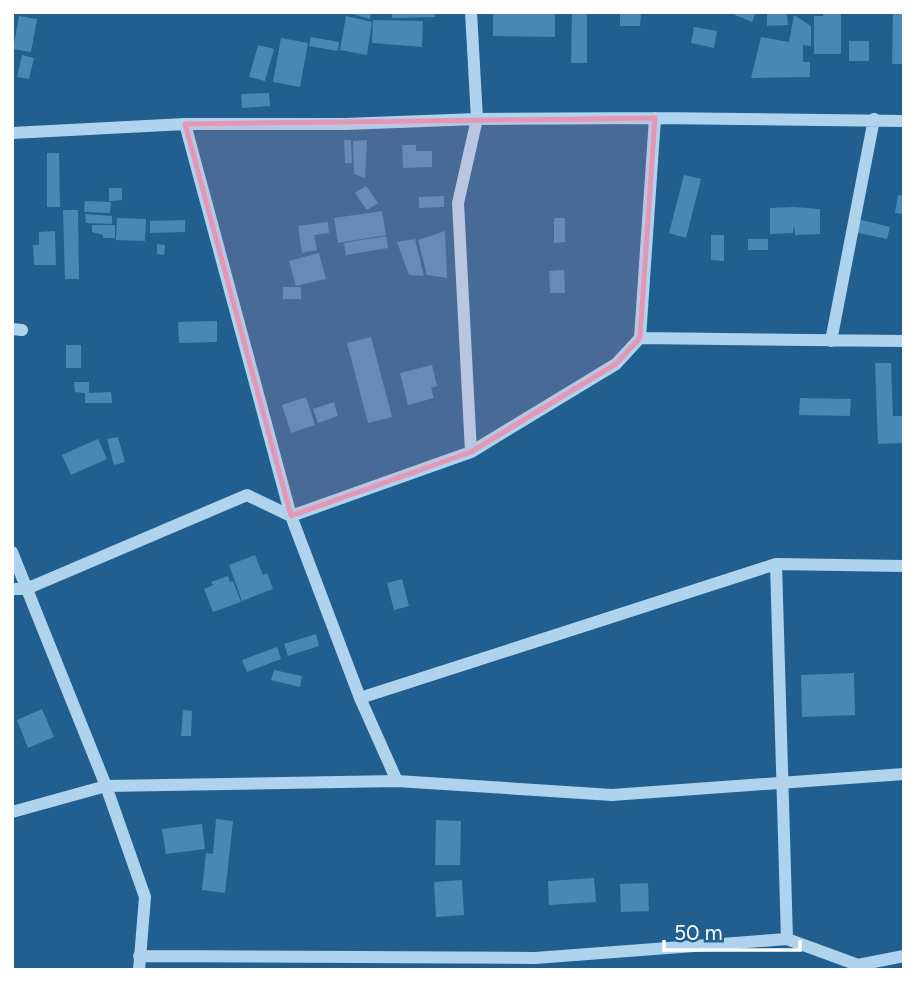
<svg xmlns="http://www.w3.org/2000/svg" width="916" height="982" font-family="Figtree,sans-serif">
  <style>
    .building { fill: #4888b7 }
    .lines { fill: none; stroke-linecap: round; stroke-linejoin: round }
    .minor { stroke: #b0d3ed; stroke-width: 12 }
    .marked { fill: #e497b5; fill-opacity: 0.2; stroke: #e497b5; stroke-width: 5; stroke-linejoin: round }
  </style>
  <rect width="100%" height="100%" fill="#205f90"/>
  <!-- building -->
  <path class="building" d="M345,12H371L370,19Z
    M392,12H435V17L392,18Z
    M493,12H555V37L493,36Z
    M572,12H587V63H571Z
    M728,12H756L752,22Z
    M767,12H787L788,25L767,26Z
    M841,12V54H814V16H823V13Z
    M893,12H904V64H892Z
    M620,14H641L640,26H620Z
    M794,15L811,26V46L803,45V62H810V77L751,78L761,37L789,42Z
    M19,16L37,19L31,52L13,49Z
    M346,16L372,22L367,55L340,50Z
    M373,20L423,21L422,47L372,43Z
    M694,27L717,31L714,48L691,43Z
    M311,37L339,42L338,51L309,46Z
    M281,38L308,43L300,87L273,82Z
    M849,41H869V61H849Z
    M258,45L274,49L265,81L249,77Z
    M22,55L34,58L29,79L17,77Z
    M269,93L270,106L242,108L241,94Z
    M344,140H351L352,163H345Z
    M367,140L365,178L354,174L353,141Z
    M402,145H416V151H432V167L403,168Z
    M47,153H59L60,207H47Z
    M684,175L701,179L686,238L669,233Z
    M366,186L378,203L367,210L355,193Z
    M109,188H122V200L109,201Z
    M898,195L904,196V214L895,213Z
    M444,196V207L419,208V197Z
    M85,201L111,202L110,213L84,212Z
    M794,207L820,209V234L795,235L794,224L793,233L770,234V208Z
    M63,210H78L79,279H65Z
    M382,211L386,235L338,243L334,218Z
    M85,214L112,216V224L86,223Z
    M117,218L146,219L145,241L116,240Z
    M554,218H565V242L554,243Z
    M857,219L890,227L887,239L854,232Z
    M185,220V232L150,233V221Z
    M328,222L329,233L314,235L317,250L302,253L298,226Z
    M92,225H115V238H103V235L92,232Z
    M55,231L56,265H34L33,245H39V232Z
    M445,231L447,278L427,275L418,240Z
    M711,235H724V261L711,260Z
    M386,236L388,248L346,255L344,243Z
    M415,239L424,276L409,275L397,242Z
    M748,239H768V250H748Z
    M157,244L165,245L164,255L157,254Z
    M319,253L326,279L296,286L289,261Z
    M564,270L565,293H550L549,271Z
    M283,287H301V299H283Z
    M217,321V342L179,343L178,322Z
    M371,337L392,417L368,423L347,343Z
    M66,345H81V368H66Z
    M875,363H891L893,416H902L903,443L878,444Z
    M432,365L437,386L431,388L434,398L408,405L400,373Z
    M74,382H89V393L111,392L112,403H85V393L75,392Z
    M306,397L315,425L291,433L282,405Z
    M800,398L851,399L850,416L799,415Z
    M334,402L338,416L318,423L313,409Z
    M118,437L125,462L114,465L107,439Z
    M98,439L107,459L71,475L62,455Z
    M255,555L263,575L267,573L273,589L242,601L229,565Z
    M228,576L230,582L233,581L241,602L213,612L204,589L213,585L211,582Z
    M402,579L409,606L394,610L387,583Z
    M316,634L319,646L288,656L284,644Z
    M277,647L281,659L247,672L242,660Z
    M274,670L302,676L300,687L271,680Z
    M854,673L855,715L802,717L801,675Z
    M42,709L54,737L28,748L17,720Z
    M183,710L192,711L191,736H181Z
    M216,819L233,821L225,893L202,890L206,853L213,854Z
    M436,820L461,821L460,865H435Z
    M202,824L205,849L166,854L162,829Z
    M594,878L596,902L549,905L548,881Z
    M462,880L464,915L436,917L434,882Z
    M648,883L649,911L621,912L620,884Z"/>
  <g class="lines">
    <!-- minor -->
    <path class="minor" d="M471,12L477,119L458,203L471,452
      M185,124L291,516L360,698L397,781
      M12,133L185,124H345L477,119L655,118L904,121
      M12,329L22,330
      M640,338L655,118
      M831,341L874,119
      M12,552L106,786L145,897L139,970
      M776,564L787,939
      M12,589H26L247,495L291,516L471,452L616,364L640,338L904,341
      M360,698L776,564L904,566
      M12,812L106,786L397,781L612,795L904,774
      M139,956L535,958L787,939L858,965
      M855,970L858,965L904,956"/>
  </g>
  <!-- marked area -->
  <path class="marked" d="M655,118L640,338L616,364L471,452L291,516L185,124Z"/>
  <!-- border -->
  <rect width="916" height="982" fill="none" stroke="#ffffff" stroke-width="28"/>
  <!-- scale -->
  <path d="M664 940v10h136v-10" fill="none" stroke="#ffffff" stroke-width="3.5"/>
  <text x="674" y="940" font-size="21" fill="#ffffff" stroke="#205f90" stroke-width="5" paint-order="stroke">50 m</text>
</svg>
